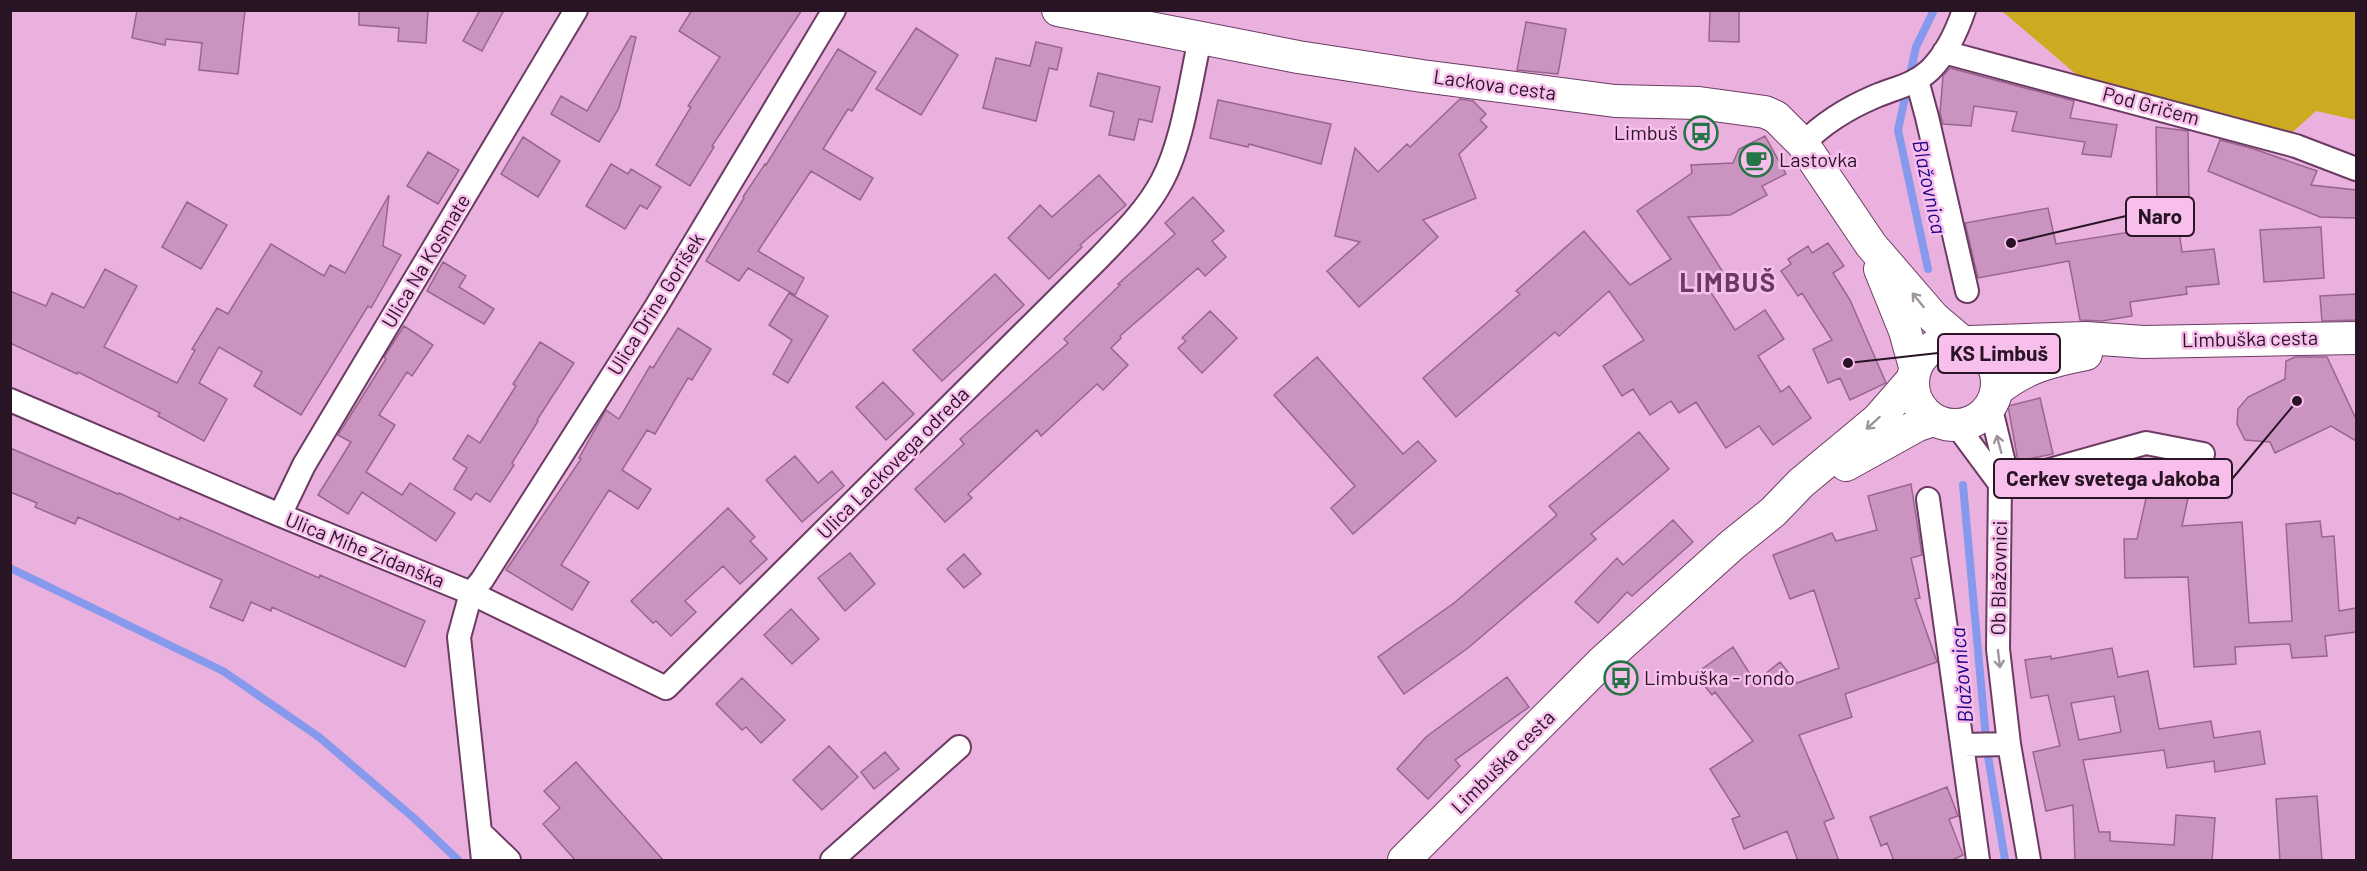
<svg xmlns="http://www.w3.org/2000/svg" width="2367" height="871" font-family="Barlow,sans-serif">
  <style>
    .green { fill: #cdab20 }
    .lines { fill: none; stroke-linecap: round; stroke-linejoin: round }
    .stream { stroke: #8799ed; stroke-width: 8 }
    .building { fill: #cb94c0; stroke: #98658e; stroke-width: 1.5; fill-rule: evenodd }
    .street-casing { stroke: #6c3b63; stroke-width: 26 }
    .secondary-casing { stroke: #6c3b63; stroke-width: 34 }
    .street { stroke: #fff; stroke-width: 22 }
    .secondary { stroke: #fff; stroke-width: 32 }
    .oneway { stroke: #9e959c }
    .labels { text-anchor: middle; stroke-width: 5; stroke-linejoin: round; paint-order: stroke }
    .street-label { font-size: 20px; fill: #281424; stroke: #f8beec }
    .poi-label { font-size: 20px; fill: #281424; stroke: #f8beec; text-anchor: start }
    .water-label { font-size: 21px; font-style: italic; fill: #1e0489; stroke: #f8beec }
    .district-label { font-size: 26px; font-weight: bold; letter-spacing: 1.5px; fill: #6a3a62; stroke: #f8beec }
    .leader { fill: none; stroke: #281424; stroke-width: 2 }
    .callout-dot { fill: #281424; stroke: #f8beec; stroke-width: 2 }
    .callout { fill: #f8beec; stroke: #281424; stroke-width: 2 }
    .callout-label { font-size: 21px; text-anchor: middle; font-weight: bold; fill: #281424 }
  </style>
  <rect width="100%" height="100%" fill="#eab1de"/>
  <!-- green -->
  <path class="green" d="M2002,11H2356V120L2316,111L2286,138L2091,87Z"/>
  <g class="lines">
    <!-- stream -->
    <path class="stream" d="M1928,269L1898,130L1916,47L1934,10
      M1963,485L1987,750L2005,860
      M10,568L223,671L319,737L415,819L458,860"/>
  </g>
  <!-- building -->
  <path class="building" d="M137,10H245L238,74L199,70L202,43L166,39L165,45L132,38Z
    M359,10H428L426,43L398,41L399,28L359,25Z
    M480,10H504L482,51L463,41Z
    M692,10H802L712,146L714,147L690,186L656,165L691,107L688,106L720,57L679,31Z
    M1710,10H1739V42L1709,41Z
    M1526,22L1566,29L1558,74L1517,70Z
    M916,28L958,55L921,115L876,89Z
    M631,36L636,37L619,108L599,142L551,114L561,96L587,111Z
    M1036,42L1062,48L1057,70L1049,68L1036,121L983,108L996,58L1030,66Z
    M838,49L876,72L852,111L848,109L823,149L873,178L860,200L811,171L758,251L804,278L795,295L748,268L739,281L706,261L744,198L743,197L765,164L766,165Z
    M1950,68L2074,101L2070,118L2117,125L2111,157L2082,154L2085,142L2012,131L2017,112L1974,106L1971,126L1943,124L1940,113L1943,76Z
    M1098,73L1160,87L1152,122L1139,119L1134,140L1109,135L1114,112L1090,106Z
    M1460,99L1473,101L1486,114L1480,120L1487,127L1459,154L1476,198L1423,220L1438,237L1359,307L1327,271L1360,242L1335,236L1355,148L1378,172L1407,144L1410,147Z
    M1218,100L1331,124L1321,164L1249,144L1248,147L1210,138Z
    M2156,127L2188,131L2189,202L2175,204L2182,252L2214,249L2219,284L2186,287L2187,294L2130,302L2132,316L2102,321L2080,320L2069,261L1978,278L1965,223L2048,208L2056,244L2137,231L2131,202L2157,201Z
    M1765,136L1786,174L1762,186L1767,195L1730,215L1688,217L1726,277L1708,288L1735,330L1765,310L1784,339L1758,356L1781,392L1789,386L1811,418L1773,445L1759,426L1726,448L1696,402L1679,413L1671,401L1650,415L1633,389L1622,396L1603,366L1644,340L1609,291L1559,336L1555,332L1456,417L1423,378L1520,294L1516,291L1584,231L1630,285L1671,259L1637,211L1692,173L1691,165L1733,163L1739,149Z
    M523,137L560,161L538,197L501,174Z
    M2220,140L2254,149L2317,171L2311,185L2356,190V218L2320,217L2208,171Z
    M428,152L459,170L438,204L407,186Z
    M611,164L628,174L631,169L661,187L647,209L640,205L625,229L586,206Z
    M1099,175L1126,205L1080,245L1082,247L1049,279L1008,238L1040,205L1052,217Z
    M389,195L383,246L401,255L371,308L368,306L301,415L254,386L262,372L219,347L199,383L227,399L204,441L158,416L160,413L78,372L77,374L10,343V291L46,306L52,293L84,308L105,269L137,286L104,347L177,383L195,350L192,349L217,308L228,314L271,244L324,276L330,265L345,273Z
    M1193,197L1224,231L1212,241L1226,257L1205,276L1198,268L1120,336L1121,338L1111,348L1128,365L1103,390L1097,384L1041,436L1037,430L968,494L972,498L945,522L915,489L964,444L960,439L1068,343L1064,339L1120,285L1118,284L1175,234L1165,223Z
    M187,202L227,225L201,269L162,247Z
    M2321,227L2324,278L2264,282L2260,230Z
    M1828,243L1844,266L1833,273L1850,300L1886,383L1850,400L1840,378L1828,383L1813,349L1832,340L1802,293L1798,296L1781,271L1791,264L1788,259L1808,246L1812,253Z
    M443,262L466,276L459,287L494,309L484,324L427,291Z
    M995,274L1024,305L942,381L913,350Z
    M789,293L828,316L788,383L773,374L792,340L769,325Z
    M2356,294V320L2322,321L2320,296Z
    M1210,311L1237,338L1202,373L1178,348L1186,341L1182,338Z
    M404,326L433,345L412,376L407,372L379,415L395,425L366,472L402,495L410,483L455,513L436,541L362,492L348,514L318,495L351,442L338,435L386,359L384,357Z
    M678,328L711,349L692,380L688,378L655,434L647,430L622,470L651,489L638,509L609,490L561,565L589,582L572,610L506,570L581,459L579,458L606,410L619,419L650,366L653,368Z
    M540,342L574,363L537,420L538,421L512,463L514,465L490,502L476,493L471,500L454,489L467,468L453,459L468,435L480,443L516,386L513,384Z
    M1317,357L1403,454L1418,441L1436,461L1353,534L1331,508L1355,486L1274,395Z
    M2295,357H2327L2356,419V441L2331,426L2275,453L2270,442L2245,440L2237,424L2238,409L2248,397L2285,379L2286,361Z
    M883,382L914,414L886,440L856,407Z
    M2040,398L2053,454L2018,461L2008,406Z
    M1639,432L1669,469L1591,534L1596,539L1468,648L1404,694L1378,657L1454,603L1557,515L1549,506Z
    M10,448L118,494L119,493L179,520L180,517L319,578L320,575L425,621L405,667L272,607L271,611L251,602L243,621L210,607L222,580L78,517L75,524L35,507L37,503L10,492Z
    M795,456L818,483L832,471L844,486L802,522L766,480Z
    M2155,458L2195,466L2182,526L2242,522L2249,623L2292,621L2286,524L2320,521L2322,537L2334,536L2339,611L2356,608V632L2325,636L2327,656L2292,658L2290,644L2235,647L2236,664L2194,667L2188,577L2125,578L2124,539H2137Z
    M1911,484L1922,555L1911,558L1920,598L1915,599L1937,662L1845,694L1852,717L1799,735L1834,818L1824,822L1839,861H1798L1787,831L1744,849L1732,819L1740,816L1710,769L1753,741L1715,692L1712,695L1695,674L1733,647L1755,682L1780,662L1797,683L1839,668L1814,590L1790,599L1773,555L1832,533L1836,541L1877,530L1868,496Z
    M728,508L755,537L750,541L767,559L740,584L723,566L685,601L696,612L671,636L656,621L653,623L631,601Z
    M1673,520L1693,542L1632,596L1627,592L1598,623L1575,602L1617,558L1623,565Z
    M850,553L875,584L845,611L818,578Z
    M964,554L981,574L964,588L947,569Z
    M791,609L819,639L792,664L764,635Z
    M2112,648L2118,677L2148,671L2159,729L2211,721L2214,738L2260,731L2265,764L2215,772L2214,761L2167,768L2164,750L2083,760L2099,832H2110V841L2174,845L2176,815L2215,818L2212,861H2075L2073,805L2046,811L2033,752L2060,746L2048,695L2031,698L2025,660L2051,656V659ZM2114,696L2121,732L2079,740L2071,703Z
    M1507,677L1529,707L1455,760L1460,766L1428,799L1397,769L1426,737Z
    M742,678L785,720L761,743L746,727L742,730L716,704Z
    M829,746L858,777L822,810L793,780Z
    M885,752L899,769L874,789L861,772Z
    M576,762L664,861H576L543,824L560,808L544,791Z
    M1947,787L1958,816L1949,819L1963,855L1950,861H1894L1887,843L1881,846L1870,817Z
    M2317,796L2322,861H2280L2276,799Z"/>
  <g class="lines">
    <defs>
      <path id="street" d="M1944,52L2296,146L2356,169
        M1917,80L1927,117L1967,291
        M1803,144C1823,123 1850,107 1876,96C1895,88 1914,85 1930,70C1945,55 1957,31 1964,10
        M10,400L280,515L471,593L666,688L1098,259C1121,235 1146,211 1162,181C1183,142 1190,83 1200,39
        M1990,405L2004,463L2000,484L2146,443L2203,454
        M1957,426L2000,484L1998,649L2009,744L2029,860
        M1928,499L1978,860
        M280,515L304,465L576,10
        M1963,745L2009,744
        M480,832L509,860
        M483,860L459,637L471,593L482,580L656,307L834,10
        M832,860L959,747"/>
      <path id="secondary" d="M1058,10L1298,57L1422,76L1615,101L1699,103L1765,112L1776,117L1803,144L1871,245L1934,318L1960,340
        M1880,269L1905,331L1915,367
        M1913 383a42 42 0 1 1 84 0a42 42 0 1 1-84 0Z
        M1970,342L2086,338L2144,342L2356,338
        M1997,390C2026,367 2050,361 2086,354
        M1846,465L1918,425L1933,420
        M1404,860L1601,663L1732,545L1773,512L1801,483L1878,419L1912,380"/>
    </defs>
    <!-- street casing -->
    <use href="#street" class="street-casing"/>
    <!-- secondary casing -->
    <use href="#secondary" class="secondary-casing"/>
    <!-- street -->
    <use href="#street" class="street"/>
    <!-- secondary -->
    <use href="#secondary" class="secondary"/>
  </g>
  <!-- one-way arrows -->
  <defs><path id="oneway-shaft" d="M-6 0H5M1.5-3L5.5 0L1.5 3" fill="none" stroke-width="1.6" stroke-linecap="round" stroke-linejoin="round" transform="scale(1.5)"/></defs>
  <g class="oneway">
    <use href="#oneway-shaft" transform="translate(1918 300) rotate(-129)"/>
    <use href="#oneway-shaft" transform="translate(1873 423) rotate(138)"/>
    <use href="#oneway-shaft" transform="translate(1999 444) rotate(-105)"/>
    <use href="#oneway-shaft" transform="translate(1999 659) rotate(83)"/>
  </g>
  <!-- icons -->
  <defs>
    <symbol id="bus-ring" viewBox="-11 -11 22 22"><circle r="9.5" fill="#f8beec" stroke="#257546" stroke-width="1.5"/><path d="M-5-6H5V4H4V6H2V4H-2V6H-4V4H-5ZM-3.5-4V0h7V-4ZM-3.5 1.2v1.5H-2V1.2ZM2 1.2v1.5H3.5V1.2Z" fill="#257546"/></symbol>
    <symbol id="cafe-ring" viewBox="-11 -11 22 22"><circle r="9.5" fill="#f8beec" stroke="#257546" stroke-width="1.5"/><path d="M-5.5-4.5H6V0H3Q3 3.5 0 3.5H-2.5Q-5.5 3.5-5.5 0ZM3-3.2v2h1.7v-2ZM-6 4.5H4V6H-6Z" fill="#257546"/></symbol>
  </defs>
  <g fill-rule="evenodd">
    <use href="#bus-ring" x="1682" y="114" width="38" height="38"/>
    <use href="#cafe-ring" x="1737" y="141" width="38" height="38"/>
    <use href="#bus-ring" x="1602" y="659" width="38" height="38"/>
  </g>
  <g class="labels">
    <!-- street labels -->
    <g class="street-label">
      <text transform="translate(1495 85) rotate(8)" y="7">Lackova cesta</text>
      <text transform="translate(2151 106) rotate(15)" y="7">Pod Gričem</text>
      <text transform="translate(426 261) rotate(-59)" y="7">Ulica Na Kosmate</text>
      <text transform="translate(656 304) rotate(-58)" y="7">Ulica Drine Gorišek</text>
      <text transform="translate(2250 339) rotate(-1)" y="7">Limbuška cesta</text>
      <text transform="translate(893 463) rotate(-45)" y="7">Ulica Lackovega odreda</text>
      <text transform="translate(365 550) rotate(22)" y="7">Ulica Mihe Zidanška</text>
      <text transform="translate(1999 578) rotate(-89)" y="7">Ob Blažovnici</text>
      <text transform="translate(1503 762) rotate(-45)" y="7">Limbuška cesta</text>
    </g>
    <!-- poi labels -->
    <g class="poi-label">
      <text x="1678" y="140" text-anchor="end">Limbuš</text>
      <text x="1779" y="167">Lastovka</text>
      <text x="1644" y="685">Limbuška - rondo</text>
    </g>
    <!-- water labels -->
    <g class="water-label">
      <text transform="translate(1929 187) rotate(78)" y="7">Blažovnica</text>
      <text transform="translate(1962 675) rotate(-95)" y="7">Blažovnica</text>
    </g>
    <!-- district labels -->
    <g class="district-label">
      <text x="1728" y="292">LIMBUŠ</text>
    </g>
  </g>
  <!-- callouts -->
  <path class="leader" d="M2011 243L2126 216M1848 363L1938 353M2297 401L2232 479"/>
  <g class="callout-dot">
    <circle cx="2011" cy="243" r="6"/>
    <circle cx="1848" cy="363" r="6"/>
    <circle cx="2297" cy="401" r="6"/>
  </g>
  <g class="callout">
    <rect x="2126" y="197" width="68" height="39" rx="6"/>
    <rect x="1938" y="334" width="122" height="39" rx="6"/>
    <rect x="1994" y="459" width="238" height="39" rx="6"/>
  </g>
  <g class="callout-label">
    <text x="2160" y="224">Naro</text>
    <text x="1999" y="361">KS Limbuš</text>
    <text x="2113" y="486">Cerkev svetega Jakoba</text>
  </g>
  <!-- border -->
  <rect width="2367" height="871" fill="none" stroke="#281424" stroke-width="24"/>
</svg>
